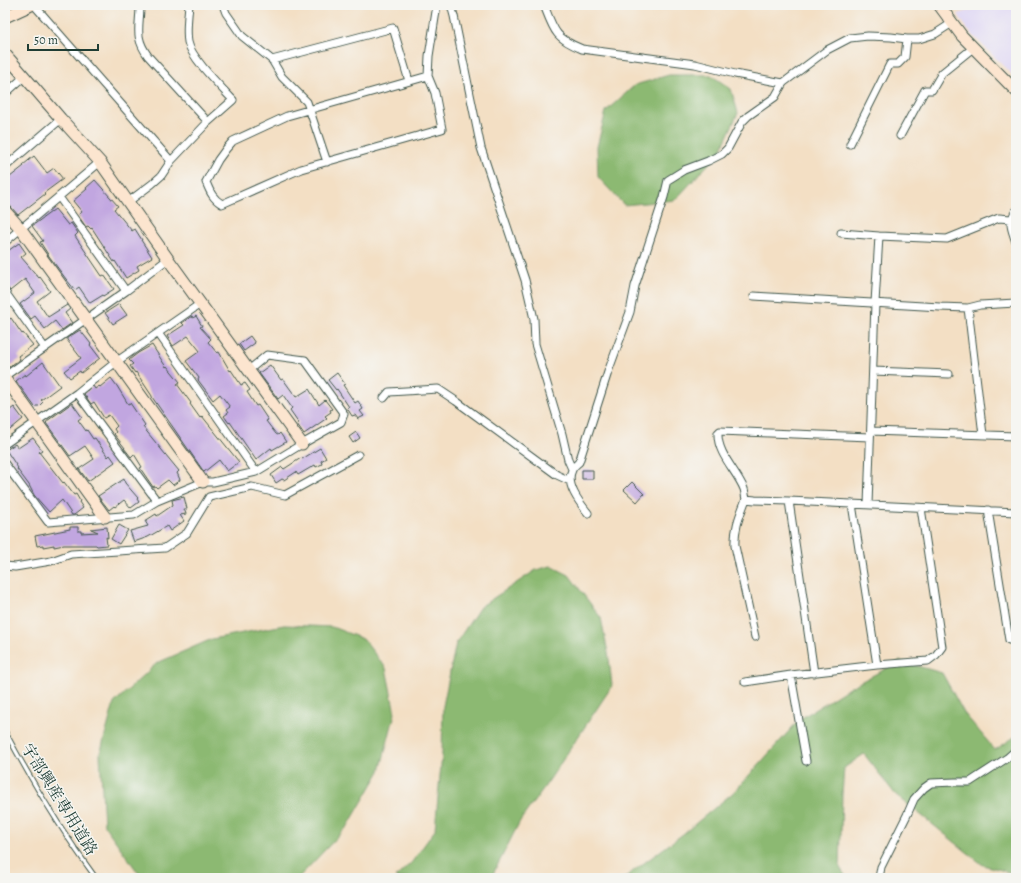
<svg xmlns="http://www.w3.org/2000/svg" width="1021" height="883" font-family="Alegreya,'Noto Serif JP',serif">
  <style>
    .built { fill: #ded5f5 }
    .forest { fill: #8cb972; stroke: #567b53 }
    .building { fill: #c1a6e0 }
    .lines { fill: none; stroke-linecap: round; stroke-linejoin: round }
    .lane-casing { stroke: #3f554a; stroke-width: 5.5 }
    .street-casing { stroke: #3f554a; stroke-width: 9 }
    .secondary-casing { stroke: #3f554a; stroke-width: 13 }
    .lane { stroke: #fff; stroke-width: 3.5 }
    .street { stroke: #fff; stroke-width: 7 }
    .secondary { stroke: #fce5cf; stroke-width: 11 }
    .labels { text-anchor: middle; stroke-width: 3; stroke-linejoin: round; paint-order: stroke }
    .street-label { font-size: 16px; fill: #1f3d34; stroke: #f6f6f2 }
  </style>
  <rect width="100%" height="100%" fill="#f6f6f2"/>
  <filter id="ink" filterUnits="userSpaceOnUse"><feTurbulence type="fractalNoise" baseFrequency=".025" numOctaves="2"/><feDisplacementMap in="SourceGraphic" scale="8" xChannelSelector="R" yChannelSelector="G"/><feConvolveMatrix kernelMatrix="1 2 1 2 8 2 1 2 1" color-interpolation-filters="sRGB"/></filter>
  <filter id="wash" filterUnits="userSpaceOnUse"><feTurbulence type="fractalNoise" baseFrequency=".012" numOctaves="4" result="noise"/><feDisplacementMap in="SourceGraphic" scale="16" xChannelSelector="R" yChannelSelector="G"/><feGaussianBlur stdDeviation="0.9" result="paint"/><feColorMatrix in="noise" values="0 0 0 0 0 0 0 0 0 0 0 0 0 0 0 0 0 1.4 0 .05"/><feComposite in="paint" operator="in"/></filter>
  <g filter="url(#wash)">
    <rect width="100%" height="100%" fill="#f3dfc4"/>
    <!-- built -->
    <path class="built" d="M989,5H1016V79L967,29L958,14Z"/>
    <!-- forest -->
    <path class="forest" d="M669,75H711L731,89L738,113L720,152L675,200L624,205L598,177L597,147L606,111L635,85Z
      M551,566L569,575L601,618L609,658L612,686L548,782L520,821L491,878H395L412,862L435,830L442,754L443,706L456,643L480,607L536,570Z
      M284,625L332,627L363,639L386,668L395,713L380,771L348,826L298,878H142L104,825L100,754L114,703L157,663L212,639Z
      M900,661L942,673L964,713L995,750L1016,736V874L983,865L895,794L864,754L844,768L842,795L840,868L847,878H624L683,834L735,791L800,719L849,688Z"/>
    <g id="blocks">
      <!-- building -->
      <path class="building" d="M34,156L47,173L54,168L63,179L44,193L45,194L18,215L5,200V181L24,166L23,165Z
        M95,180L118,206L114,209L132,231L135,229L142,240H141L152,257L137,266L139,270L126,278L115,261L114,262L92,228L91,229L88,226L86,227L79,217L80,216L79,214L82,212L73,201L87,189L86,188Z
        M55,209L68,225L71,223L78,233L75,236L102,276L104,275L114,289L103,296V295L90,303L79,287L75,290L66,279L49,256L40,242L43,241L32,226Z
        M19,243L26,253L21,257L39,278L40,277L50,291L37,301L48,317L67,305L70,309L65,313L72,323L62,330L55,321L45,329L35,316L31,319L20,304L35,293L25,279L10,291L5,284V253Z
        M119,304L127,315L113,324L105,313Z
        M192,316L193,318L196,316L202,326L200,327L211,339L208,342L217,353L219,352L230,371L231,370L241,385L245,383L250,390L247,392L256,406L258,405L268,420L266,421L276,434L278,435L280,433L286,442L272,450L271,448L256,460L230,422L229,423L224,416L228,413L226,410L230,407L220,394L213,400L198,380L199,378L186,361L200,351L188,336L173,346L167,336L184,325L182,323Z
        M11,318L22,334L23,333L33,345L18,356L20,359L5,370V323Z
        M80,330L91,344L90,345L100,358L81,373L80,371L70,378L64,371L81,358L67,340V338Z
        M250,336L255,343L244,351L239,344Z
        M152,345L166,367L167,366L180,382L177,384L191,403L190,404L200,418L202,416L239,462L227,471L219,460L204,472L152,397V396L136,372L135,373L130,366L133,364L129,360L138,353Z
        M43,362L60,386L41,400L43,402L39,406H36L35,407L16,381L25,374L26,376Z
        M270,365L281,380L283,379L296,397L309,389L319,405L325,400L332,409L330,410L331,412L325,416L327,418L304,434L297,424L299,423L290,410L292,408L283,395L278,399L259,373Z
        M337,373L345,384L343,385L355,403L358,401L363,409L360,411L364,416L358,419L355,415L352,416L347,408L349,407L337,389L336,390L328,380Z
        M111,378L117,386L128,404L130,403L145,425L143,427L179,471L177,473L178,475L180,480L173,485L168,480L157,488L155,486L153,487L140,468L142,467L134,454L131,457L124,448H125L114,434L116,432L114,429L117,426L109,415L104,418L94,402L91,404L84,394L93,386L95,389L99,386L100,387Z
        M72,403L82,417L78,420L86,431L87,430L93,439L95,438L108,457L110,455L115,462L88,481L79,469L94,459L85,446L70,456L46,423L47,422V421Z
        M14,407L23,419L5,434V414Z
        M356,432L360,438L353,443L349,437Z
        M33,438L42,450L39,452L63,483L64,482L74,495L76,494L80,501L79,502L83,508L74,515H72L62,500L49,512L34,495L29,485L17,469L18,468L6,450L15,444L18,448Z
        M320,448L326,458L321,461L322,464L316,467L315,465L298,475L296,472L284,480L282,479L276,483L271,475L282,467L284,469L301,458L302,459Z
        M582,470H593V479H582Z
        M124,479L125,483L138,498L137,499L139,502L131,508L124,500L115,507L114,506L109,510L98,496Z
        M632,482L644,494L637,502L624,490Z
        M184,497L187,509H184L186,514L180,515L184,521L170,531L167,526L148,537L134,542L130,531L148,526L145,521L156,514L157,516L173,505L172,500Z
        M119,525L128,530L119,544L111,539Z
        M70,527H78V531H81V533L98,532L91,529L107,527L108,538L106,537L107,545L97,546L96,545H64L54,547V545L43,547V545L37,546L35,536L70,529Z"/>
    </g>
  </g>
  <g filter="url(#ink)">
    <use href="#blocks" fill-opacity="0" stroke="#3f554a" stroke-width="1"/>
    <g class="lines">
      <defs>
        <path id="lane" d="M5,731C32,782 62,832 96,878"/>
        <path id="street" d="M34,5L171,161
          M138,5L140,9C139,29 135,38 148,56L208,122
          M223,5L226,13L242,36L272,60L282,77L307,102L327,162
          M451,5L454,16L481,148L525,280L534,319L535,344L562,434L568,460L572,469
          M544,5C554,31 555,38 582,49L695,64L735,74L783,83
          M272,60L393,28L409,81
          M428,76L287,116L233,141L226,149L218,160L206,182C210,192 213,199 222,204L301,169L442,129L435,93L428,76L429,56L437,5
          M5,94L25,76
          M900,136L925,90H932L942,73L973,48
          M850,144L890,64H898L905,57L907,39
          M5,167L61,119
          M59,197L126,291
          M128,202L152,184L161,176L171,161L208,122L233,100C221,87 191,58 188,42C186,31 188,16 189,5
          M1016,210C1008,225 1011,227 1016,242
          M841,233L879,236L947,239L999,218L1011,219
          M5,242L100,162
          M5,292L45,348
          M754,296L940,307L968,308L980,305L1016,303
          M968,308L983,435
          M158,333L256,472
          M873,371L949,374
          M5,376L126,291L168,259
          M77,393L157,501
          M384,398L389,392L438,389L456,401L557,475L570,481
          M871,431L1016,436
          M5,444L77,393L116,362L200,304
          M5,464L48,522L134,515L157,501L203,482H213L256,472L302,444L341,422L344,414L305,360L267,355L249,370
          M746,499C745,496 745,492 744,489C737,471 717,454 718,433L720,431L870,437
          M789,501L814,673
          M852,504L877,665
          M868,505L875,303L879,236
          M988,510L1009,640L1016,641
          M588,513C579,502 565,484 572,470C573,467 577,464 579,462L608,372L630,312L635,286L664,197L668,180L684,170L708,161L722,154L728,148L742,122L748,116L775,97L783,83L827,50L850,38L868,36L891,37L907,39H919L935,34L952,23
          M5,566L15,567L51,561L71,554L165,548L187,533L209,497L252,487L285,495L358,455
          M755,637L735,546C734,528 740,515 746,499L755,500L789,501L1016,512
          M791,675L806,761
          M745,682L791,675L877,665L928,661L936,655L942,647L921,508
          M879,878L881,867L907,815L914,799L924,788L931,783L955,782H970L1007,758L1016,750"/>
        <path id="secondary" d="M939,5L962,36L1016,91
          M5,17L31,5
          M5,54L61,119L100,162L168,259L302,444
          M5,211L21,229L203,482
          M5,378L105,517"/>
      </defs>
      <!-- lane casing -->
      <use href="#lane" class="lane-casing"/>
      <!-- street casing -->
      <use href="#street" class="street-casing"/>
      <!-- secondary casing -->
      <use href="#secondary" class="secondary-casing"/>
      <!-- lane -->
      <use href="#lane" class="lane"/>
      <!-- street -->
      <use href="#street" class="street"/>
      <!-- secondary -->
      <use href="#secondary" class="secondary"/>
    </g>
  </g>
  <g class="labels">
    <!-- street labels -->
    <g class="street-label">
      <text transform="translate(60 799) rotate(58)" y="6">宇部興産専用道路</text>
    </g>
  </g>
  <!-- margin -->
  <rect width="1021" height="883" fill="none" stroke="#f6f6f2" stroke-width="20"/>
  <!-- scale -->
  <path d="M28 44v6h70v-6" fill="none" stroke="#1f3d34" stroke-width="2"/>
  <text x="34" y="44" font-size="12" fill="#1f3d34" stroke="#f6f6f2" stroke-width="3" paint-order="stroke">50 m</text>
</svg>
